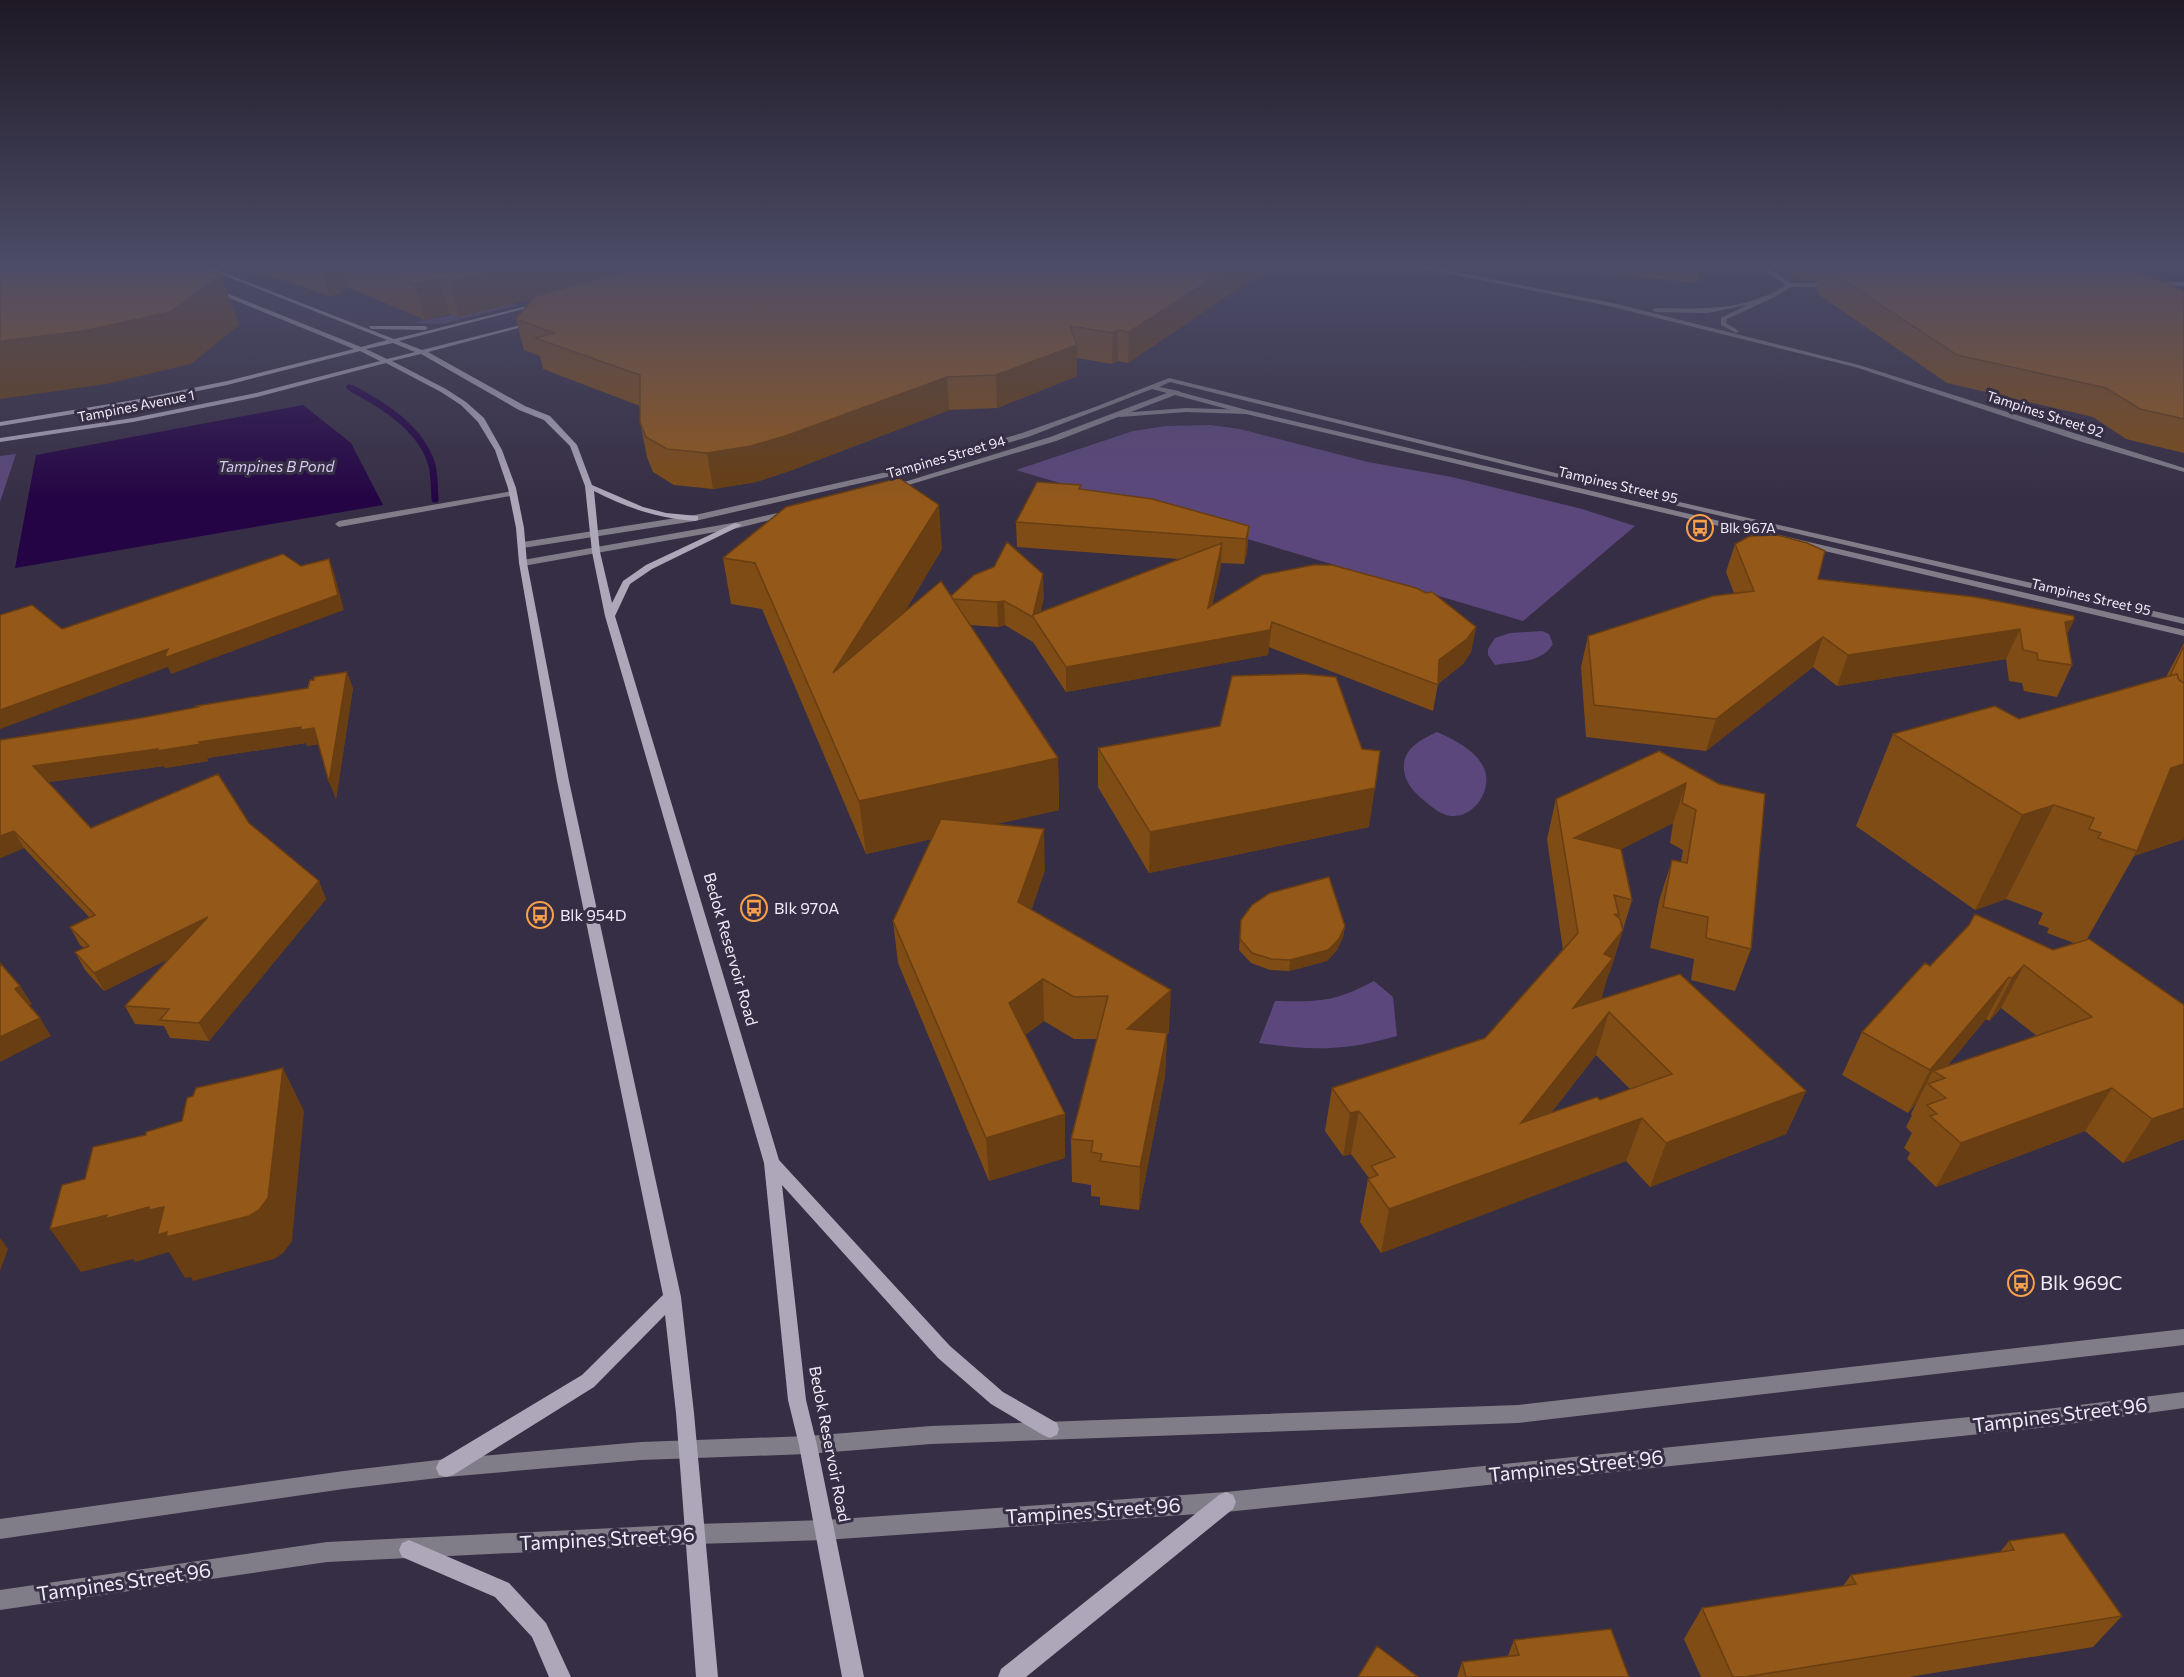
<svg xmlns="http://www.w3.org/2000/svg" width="2184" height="1677" font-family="Commissioner,sans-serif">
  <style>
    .green { fill: #5b477b }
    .water { fill: #240444 }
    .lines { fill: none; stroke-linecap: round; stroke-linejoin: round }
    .stream-far1 { stroke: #240444; stroke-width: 5 }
    .stream { stroke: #240444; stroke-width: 7 }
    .service { fill: #817d88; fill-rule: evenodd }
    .minor { fill: #817d88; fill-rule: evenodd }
    .secondary { fill: #ada7b9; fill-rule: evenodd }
    .wall { fill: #7f4c16; fill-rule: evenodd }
    .shaded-wall { fill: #683e12 }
    .building { fill: #945819; stroke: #683e12; stroke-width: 1.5; fill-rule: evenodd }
    .labels { text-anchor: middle; stroke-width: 6; stroke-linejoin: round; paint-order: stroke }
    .far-street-label { font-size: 14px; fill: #f0ebf9; stroke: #362e44 }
    .far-poi-label { font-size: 14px; fill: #f0ebf9; stroke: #362e44; text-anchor: start }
    .far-water-label { font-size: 15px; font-style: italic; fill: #d6c9f0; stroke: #362e44 }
    .poi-label { font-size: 16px; fill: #f0ebf9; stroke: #362e44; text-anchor: start }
    .street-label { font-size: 16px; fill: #f0ebf9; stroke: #362e44 }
    .near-poi-label { font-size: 20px; fill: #f0ebf9; stroke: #362e44; text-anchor: start }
    .near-street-label { font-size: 20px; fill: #f0ebf9; stroke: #362e44 }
  </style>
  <rect width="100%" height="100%" fill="#362e44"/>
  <!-- green -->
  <path class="green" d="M511,303L518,305L443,324L412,323Z
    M1210,425L1240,429L1368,462L1452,477L1582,509L1635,526L1523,621L1016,470L1133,431L1166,426Z
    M16,454L0,502V456Z
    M1542,631L1549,634L1553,644C1541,664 1517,661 1495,665L1488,655V649L1495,638L1510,633Z
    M1437,732C1454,740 1475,749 1484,768C1493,789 1475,818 1451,816C1440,815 1428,804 1420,797C1412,790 1405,781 1404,770C1402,749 1420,740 1437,732Z
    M1374,981L1393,997L1397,1036C1345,1051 1312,1051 1259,1043L1275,1001C1318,1002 1335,1002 1374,981Z"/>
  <!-- water -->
  <path class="water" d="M303,405L351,443L383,505L15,568L36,455Z"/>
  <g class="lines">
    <!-- stream-far1 -->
    <path class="stream-far1" d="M349,387L356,391"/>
    <!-- stream -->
    <path class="stream" d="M353,389C383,405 419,427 431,462C435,473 434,487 435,499"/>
    <!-- service -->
    <path class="service" d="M1186,408L1246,410L1250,412L1246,414L1186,412L1120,417L1116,415L1120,413Z
      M513,491L517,493L516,495L339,527L335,524L339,521Z"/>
    <!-- minor -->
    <path class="minor" d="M1418,267H1428L1613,303L1859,365L2184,468V472L2082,442L1855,367L1613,307Z
      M1761,267H1766L1791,283H1832L1835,285L1832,287H1791L1777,296L1727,319L1726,323L1739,331L1736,333L1721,325V318L1747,305L1708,313L1655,312L1652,310L1655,308C1701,309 1747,311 1786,285Z
      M2152,282H2184V286L2150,285Z
      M1169,378L1588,481L2184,618V624L1588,485L1170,382L1159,387L1179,391L1180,392L1247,410L2184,630V636L1246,414L1175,395L1056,441L895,489L888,487L1050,437L1167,393L1152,389L1028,437L896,475L695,521L523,548L519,545L523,542L695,515L891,471L1022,433L1095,407Z
      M791,510H794V514L738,528L523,566L519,563L523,560L738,522Z
      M2184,1329V1345L1518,1423L931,1444L808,1454L641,1460L446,1477L344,1489L0,1539V1519L344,1471L446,1459L641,1442L808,1436L931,1426L1518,1405Z
      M2184,1392V1408L2039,1428L1226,1512L825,1540L695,1544L327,1562L0,1610V1590L327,1542L695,1524L825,1520L1226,1492L2039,1410Z"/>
    <!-- secondary -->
    <path class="secondary" d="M203,267H209L394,339L543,302V304L399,341L422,350L533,322V324L428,352L525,406L550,416L577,445L592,485L643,507L666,513L698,516V520L695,521C658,518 626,508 594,491L600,552L612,603L623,581L646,565L735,523L742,525L652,569L630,584L615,616L779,1160L950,1346L1003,1392L1057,1423L1059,1429L1057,1435L1050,1438L1043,1435L991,1404L938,1358L782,1185L806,1400L817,1445L864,1677H842L799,1445L788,1400L764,1163L605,616L592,552L585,486L570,446L544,420L519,410L421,354L392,361L446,389L466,402L484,418L502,450L516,488L524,528L527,563L569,781L681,1297L694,1413L718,1677H696L676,1413L665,1315L594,1387L453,1475L446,1477L439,1475L436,1468L439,1461L582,1375L663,1295L557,781L519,563L516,528L508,488L495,450L478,422L461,405L441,392L386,363L257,397L133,422L0,442V438L133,418L256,393L380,361L360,351L227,385L134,404L0,426V422L134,400L227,381L354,349L212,291L214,288L361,347L387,340ZM393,343L415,352L387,359L366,349Z
      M369,326H425L428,328L425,330L371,329Z
      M1226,1492L1233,1495L1236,1502L1233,1509L1026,1677H998L1001,1669L1219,1495Z
      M409,1540L509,1583L546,1623L571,1677H549L532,1637L495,1597L402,1557L399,1550L402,1543Z"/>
  </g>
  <!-- wall -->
  <path class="wall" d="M254,267H1270L1128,363L1118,361L1112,364L1077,358V376L997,408L949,410L792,470L756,482L713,489L674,485L653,472L647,457L640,422V406L543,369L540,356L524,350L516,319L532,299L459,317L449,314L425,320L348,287L339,294L330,296L256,271Z
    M1553,267H1701L1697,283Z
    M1783,267H2131L2184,291V453L2126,439L2093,417L1947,383L1818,294L1819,291L1816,289L1818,281H1803Z
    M1081,490L1249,526L1247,552L1244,564L1221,563L1212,605L1476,627L1471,652L1463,664L1438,684L1433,711L1269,647L1268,655L1066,692L1033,642L1005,625L998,627L970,625L1058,758L1059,810L995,824L1045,870L1031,910L1169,1032L1167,1035L1165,1076L1139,1210L1100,1205V1197L1091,1196V1185L1072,1182L1071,1139L1097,1039H1074L1044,1021L1025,1035L1065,1114V1158L989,1181L898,963L893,921L932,839L866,854L762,609L731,604L723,558L942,549L905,611L951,596L1044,598L1040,612L1179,559L1017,547L1016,522Z
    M1735,544L1818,579L2074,620L2067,634L2072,665L2057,697L2024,691L2022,683L2009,681L2006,659L1837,686L1813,667L1706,751L1586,737L1581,667L1588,636L1734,593L1726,572Z
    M2184,643V839L2134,856L2087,939L2184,1005V1139L2123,1163L2085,1131L1936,1187L1907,1159L1910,1153L1904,1148L1912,1133L1906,1127L1912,1115L1911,1114L1917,1102L1908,1113L1842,1075L1862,1032L1930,966L2053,950L2074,943L2047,933L2049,928L2038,924L2043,913L2006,899L1975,910L1856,826L1893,734L2019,719L2166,677ZM2001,1008L2037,1036L1947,1066L1986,1019L1989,1021Z
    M353,688L336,799L318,744L307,746L306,743L207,758L208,761L165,768L164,766L48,782L91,828L249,823L326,899L209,1041L170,1038L164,1026L135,1024L125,1006L168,959L104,991L85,970L75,952L84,948L80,945L70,927L90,918L24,848L0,858V740L141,718L197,708L196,706Z
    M1220,726L1369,827L1149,873L1098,787V748Z
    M1659,751L1719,784L1751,949L1735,991L1691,980L1694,959L1650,948L1659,901L1672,860L1681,862L1683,850L1670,843L1673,823L1621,849L1632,900L1610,972L1608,975L1601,999L1806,1091L1786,1134L1650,1187L1626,1161L1381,1253L1360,1222L1368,1179L1369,1178L1351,1154L1343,1156L1325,1131L1332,1088L1485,1038L1563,950L1547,839L1556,799ZM1596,1055L1630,1089L1600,1100L1551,1113Z
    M1241,920L1345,926L1343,937L1337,950L1327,961L1289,971L1270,970L1251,963L1239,950Z
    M2009,1541L2122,1616L2093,1647L1909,1677H1701L1684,1639L1702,1608L1843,1586L1851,1575L2000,1552Z
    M1514,1640L1629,1677H1457L1462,1662L1508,1656Z"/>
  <!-- shaded-wall -->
  <path class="shaded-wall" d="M321,267H341L348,287L339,294L330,296Z
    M515,267H659L660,268L459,317L450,281Z
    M1230,267H1270L1128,363L1129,332Z
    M221,275L239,325L191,364L106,384L0,399V341Z
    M439,278L449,314L425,320L415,284Z
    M1118,330V361L1112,364L1113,333Z
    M1077,345V376L997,408L996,375Z
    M947,377L949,410L792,470L756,482L713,489L707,453Z
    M939,505L942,549L839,723L833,673Z
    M1249,526L1247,552L1244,564L1246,539Z
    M1222,543L1221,567L1206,633L1208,608Z
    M329,559L334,573L344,610L171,674L168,667L0,729V710Z
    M1043,574L1044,598L1038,624L1033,615Z
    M1004,601L1005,625L998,627L997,602Z
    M2074,620L2059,651L2065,622Z
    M1272,622L1268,655L1066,692V667Z
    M1476,627L1471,652L1463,664L1436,685L1439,660Z
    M2020,629L2006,659L1837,686L1848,655Z
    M1823,637L1813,667L1706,751L1716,719Z
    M347,672L353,688L336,799L329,782Z
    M301,727L314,728L320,744L307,746L306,743L207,758L208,761L165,768L164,766L43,783L33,766Z
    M1058,758L1059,810L866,854L859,801Z
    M2184,764V839L2134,856L2171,768Z
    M1686,783L1673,823L1569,876L1574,838Z
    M1375,788L1369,827L1149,873L1150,832Z
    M2054,805L2006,899L1975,910L2022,815Z
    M1044,829L1045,870L1020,944L1018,902Z
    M14,831L24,848L0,858V836Z
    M319,881L326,899L209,1041L199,1023Z
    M208,917L217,935L104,991L94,973Z
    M1345,926L1343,937L1337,950L1327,961L1289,971L1290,960Z
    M1623,930L1610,972L1608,975L1601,1000L1573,1008L1604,954Z
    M2024,965L2001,1008L1989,1021L2012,978Z
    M2009,977L1986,1019L1940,1075L1933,1071L1917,1102L1908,1113L1930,1070Z
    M1043,979L1044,1021L1011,1046L1009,1003Z
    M20,986L32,1004L27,1007L15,989Z
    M1171,990L1169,1032L1167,1035L1165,1076L1139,1210L1140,1167L1127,1029Z
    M1609,1012L1596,1055L1510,1165L1642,1118L1626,1161L1381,1253L1389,1209L1521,1123Z
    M40,1018L51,1036L0,1062V1037Z
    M283,1068L304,1111L292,1241L283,1253L274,1259L193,1281L191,1277L185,1278L169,1252L135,1262L133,1259L81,1272L50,1229L107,1215L149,1207H164Z
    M2112,1088L2085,1131L1936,1187L1961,1143Z
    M1806,1091L1786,1134L1650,1187L1666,1143Z
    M2184,1108V1139L2123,1163L2152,1119Z
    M1359,1111L1351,1154L1343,1156L1350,1113Z
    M1065,1114V1158L989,1181L986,1138Z
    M0,1238L8,1249L0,1271Z"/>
  <!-- building -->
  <path class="building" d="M0,267H199L221,275L170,312L83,331L0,341Z
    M372,267H515L450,281L439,278L415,284Z
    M639,267H1230L1129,332L1118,330L1113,333L1070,326L1077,345L996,375L947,377L788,435L751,446L707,453L667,449L646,437L640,422V375L535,338L554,333L516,319L535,296Z
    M1826,267H2131L2184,291V419L2140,409L2106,388L1957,355L1826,269H1830Z
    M899,478L939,505L833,673L941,581L1058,758L859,801L755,563L723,558L786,507Z
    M1037,482L1081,485L1079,489L1152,499L1249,526L1246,539L1016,522Z
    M1777,535L1807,543L1825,551L1818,579L1975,597L2074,616V620L2065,622L2072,665L2038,660L2037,653L2023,650L2020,629L1848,655L1823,637L1716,719L1594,705L1588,636L1713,596L1754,591L1735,544L1750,536Z
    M1007,542L1043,574L1033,615L1222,543L1208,608L1262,575L1313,565H1332L1416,588L1426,593L1432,592L1476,627L1467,639L1439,660L1438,685L1272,622L1270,630L1066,667L1033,617L1004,601L997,602L953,599L951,596L974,575L994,567Z
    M283,554L301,566L329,559L338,595L164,658L168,649L0,710V615L32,605L62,629Z
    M2184,646V683L2179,680L2177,674L2170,676Z
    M347,672L329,782L314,728L301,730V727L199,742L201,744L157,751L158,749L33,766L91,828L218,774L249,823L319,881L199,1023L160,1020L169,1009L125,1006L208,917L94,973L75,952L89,946L70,927L95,915L14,831L0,836V740L141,718L198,707L196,706L308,688L310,680H314V677Z
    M1303,674L1336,677L1362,749L1380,751L1375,788L1150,832L1098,748L1220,726L1232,676Z
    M2177,674L2179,680L2184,683V764L2171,768L2137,851L2098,838L2101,833L2089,829L2094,818L2054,805L2022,815L1893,734L1995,706L2019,719Z
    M1659,751L1719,784L1765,794L1751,949L1706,938L1708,917L1663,907L1672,860L1687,863L1696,810L1682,803L1686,783L1574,838L1621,849L1632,900L1614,895L1619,915L1614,914L1620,919L1623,930L1604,954L1613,958L1573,1008L1680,974L1806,1091L1666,1143L1642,1118L1389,1209L1368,1179L1378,1175L1371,1166L1395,1157L1359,1111L1350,1113L1332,1088L1485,1038L1578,933L1556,799ZM1609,1012L1672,1074L1600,1100L1597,1097L1521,1123Z
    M941,819L1044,829L1018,902L1171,990L1127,1029L1167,1033L1140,1167L1100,1161L1102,1154L1091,1152L1093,1141L1071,1139L1108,996L1074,997L1043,979L1009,1003L1065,1114L986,1138L893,921Z
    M1329,877L1345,926L1339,939L1328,950L1290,960L1271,959L1252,953L1240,939L1241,920L1252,905L1270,893Z
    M1975,914L2053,950L2089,939L2184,1005V1108L2152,1119L2112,1088L1961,1143L1930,1116L1937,1114L1927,1105L1946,1098L1928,1084L1945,1078L1933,1071L2092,1017L2024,965L2012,978L2009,977L1930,1070L1862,1032L1925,963L1930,966L1969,925Z
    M0,963L20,986L15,989L40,1018L0,1037Z
    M283,1068L268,1198L259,1210L249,1216L166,1237L167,1232L157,1235L164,1207L149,1210V1207L105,1219L107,1215L50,1229L62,1185L85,1179L93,1147L146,1135V1132L182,1121L187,1098L193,1096L196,1088Z
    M2064,1533L2122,1616L1745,1677H1733L1702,1608L1856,1584L1851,1575L2014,1550L2009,1541Z
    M1611,1629L1629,1677H1466L1462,1662L1519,1655L1514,1640Z
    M1377,1646L1418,1677H1358Z"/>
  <!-- sky -->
  <linearGradient id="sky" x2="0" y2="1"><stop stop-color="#1e1925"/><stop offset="0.53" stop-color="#4c4c67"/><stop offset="1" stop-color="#4c4c67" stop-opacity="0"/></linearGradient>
  <rect width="2184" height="501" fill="url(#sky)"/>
  <!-- icons -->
  <defs>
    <symbol id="bus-ring" viewBox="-11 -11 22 22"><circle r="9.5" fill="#362e44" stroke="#f8a04b" stroke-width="1.5"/><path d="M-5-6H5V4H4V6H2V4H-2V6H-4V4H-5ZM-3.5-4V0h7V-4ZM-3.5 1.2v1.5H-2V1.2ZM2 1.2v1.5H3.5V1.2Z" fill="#f8a04b"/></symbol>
  </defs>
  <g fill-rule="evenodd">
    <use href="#bus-ring" x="1685" y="513" width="30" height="30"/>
    <use href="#bus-ring" x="739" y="893" width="30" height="30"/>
    <use href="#bus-ring" x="525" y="900" width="30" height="30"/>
    <use href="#bus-ring" x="2006" y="1268" width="30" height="30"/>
  </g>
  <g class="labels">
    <!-- far-street labels -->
    <g class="far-street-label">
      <text transform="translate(136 406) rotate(-11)" y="5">Tampines Avenue 1</text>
      <text transform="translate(2045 414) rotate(18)" y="5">Tampines Street 92</text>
      <text transform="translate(946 457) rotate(-16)" y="5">Tampines Street 94</text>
      <text transform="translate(1618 485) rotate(13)" y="5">Tampines Street 95</text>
      <text transform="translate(2091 597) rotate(13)" y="5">Tampines Street 95</text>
    </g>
    <!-- far-poi labels -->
    <g class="far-poi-label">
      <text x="1720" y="533">Blk 967A</text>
    </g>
    <!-- far-water labels -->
    <g class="far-water-label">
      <text x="276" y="472">Tampines B Pond</text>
    </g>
    <!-- poi labels -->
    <g class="poi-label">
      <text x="774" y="914">Blk 970A</text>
      <text x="560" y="921">Blk 954D</text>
    </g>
    <!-- street labels -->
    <g class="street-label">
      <text transform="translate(731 949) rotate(74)" y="6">Bedok Reservoir Road</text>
      <text transform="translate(830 1444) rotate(79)" y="6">Bedok Reservoir Road</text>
    </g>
    <!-- near-poi labels -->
    <g class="near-poi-label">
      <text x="2040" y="1290">Blk 969C</text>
    </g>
    <!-- near-street labels -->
    <g class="near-street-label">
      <text transform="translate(2060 1415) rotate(-7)" y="7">Tampines Street 96</text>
      <text transform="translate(1576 1466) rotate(-6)" y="7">Tampines Street 96</text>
      <text transform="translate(1093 1511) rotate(-4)" y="7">Tampines Street 96</text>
      <text transform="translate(607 1539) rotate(-3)" y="7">Tampines Street 96</text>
      <text transform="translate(124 1582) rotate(-8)" y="7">Tampines Street 96</text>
    </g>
  </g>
</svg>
